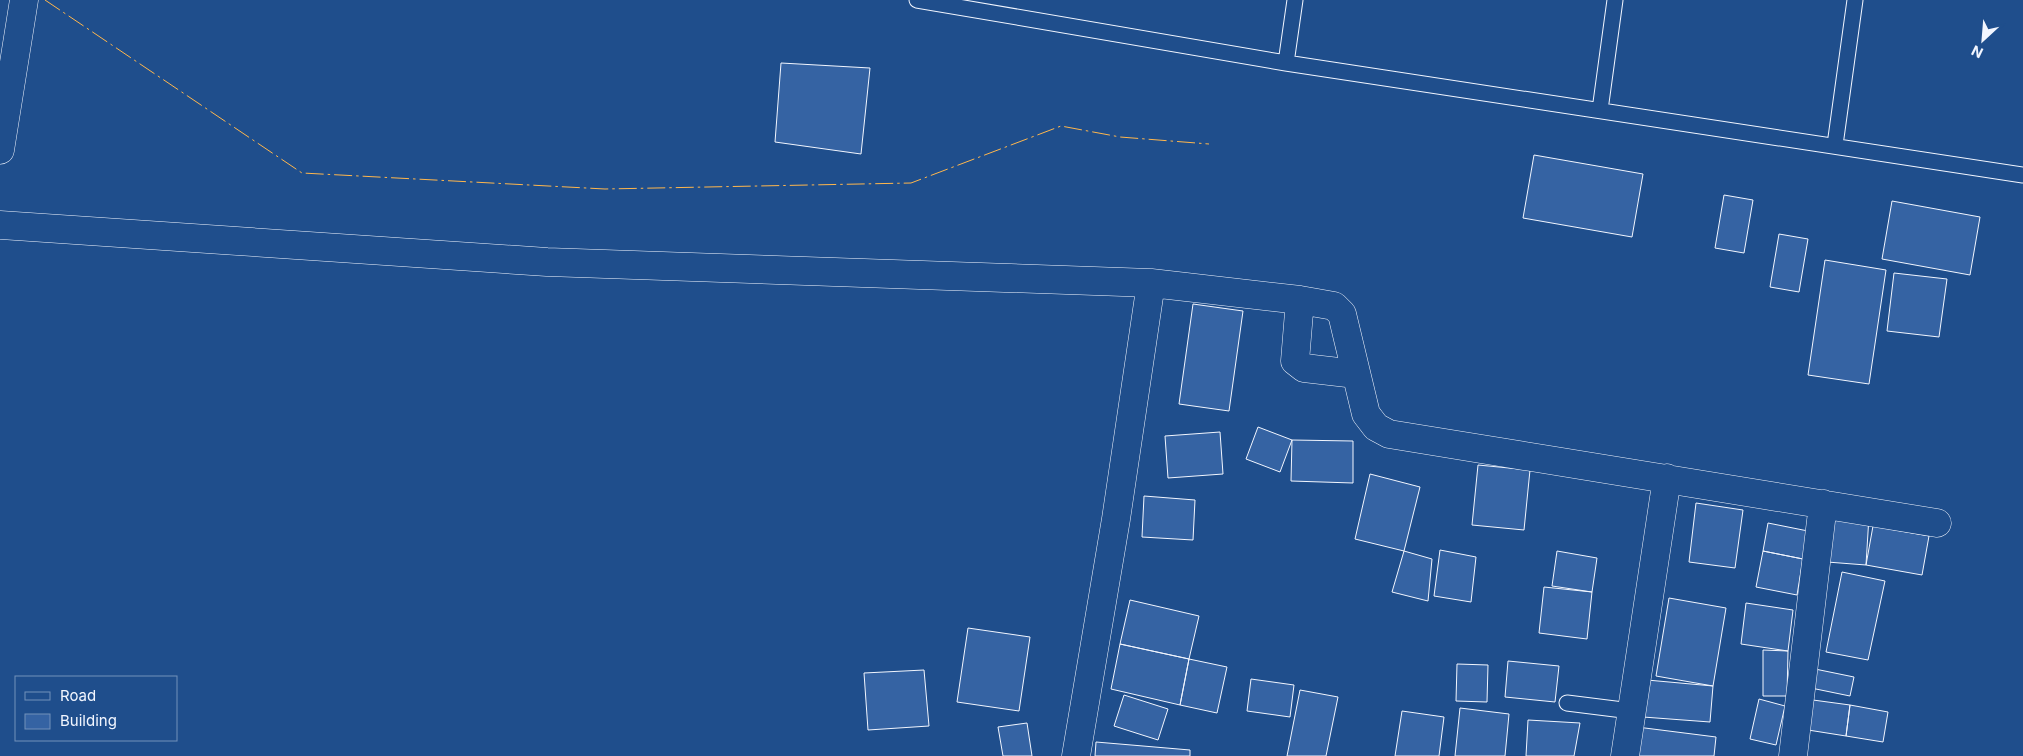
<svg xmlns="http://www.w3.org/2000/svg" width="2023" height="756" font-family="Inter,sans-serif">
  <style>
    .building { fill: #3563a3; stroke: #f2f6ff }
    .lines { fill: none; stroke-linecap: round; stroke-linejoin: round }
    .lane-casing { stroke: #f2f6ff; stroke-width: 17 }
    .street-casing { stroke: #f2f6ff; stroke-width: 29 }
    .secondary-casing { stroke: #f2f6ff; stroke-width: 29 }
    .lane { stroke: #1f4e8c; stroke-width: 15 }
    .street { stroke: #1f4e8c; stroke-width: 28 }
    .secondary { stroke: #1f4e8c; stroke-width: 28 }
    .power { stroke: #ffb74d; stroke-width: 1; stroke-dasharray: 18 4 2.5 4; stroke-linecap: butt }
  </style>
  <rect width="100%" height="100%" fill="#1f4e8c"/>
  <!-- building -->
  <path class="building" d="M781,63L870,68L861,154L775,142Z
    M1534,155L1643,174L1632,237L1523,218Z
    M1724,195L1753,200L1744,253L1715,248Z
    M1892,201L1980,217L1970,275L1882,259Z
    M1779,234L1808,239L1799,292L1770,287Z
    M1825,260L1886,270L1869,384L1808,375Z
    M1894,273L1947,279L1939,337L1887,331Z
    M1193,304L1243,311L1229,411L1179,404Z
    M1258,427L1292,440L1280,472L1246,459Z
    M1220,432L1223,474L1168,478L1165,436Z
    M1292,440L1353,441V483L1291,481Z
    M1478,465L1530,470L1524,530L1472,525Z
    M1370,474L1420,487L1404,551L1355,539Z
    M1144,496L1195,500L1193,540L1142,537Z
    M1696,503L1743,510L1735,568L1689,562Z
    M1830,513L1869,516L1866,565L1827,562Z
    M1768,523L1808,531L1803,559L1763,551Z
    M1873,526L1929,536L1922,575L1866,565Z
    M1440,550L1476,557L1471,602L1434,596Z
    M1404,551L1432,559L1428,601L1392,592Z
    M1557,551L1597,558L1592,592L1552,586Z
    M1763,551L1803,559L1797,595L1756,587Z
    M1842,572L1885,581L1868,660L1826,652Z
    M1544,587L1592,592L1587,639L1539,633Z
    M1669,598L1726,608L1713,686L1656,676Z
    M1130,600L1199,616L1189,659L1120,644Z
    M1746,603L1793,610L1788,651L1741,644Z
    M968,628L1030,637L1019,711L957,702Z
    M1120,644L1189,659L1180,705L1111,689Z
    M1763,650L1788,651L1787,696H1763Z
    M1189,659L1227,667L1217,713L1180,705Z
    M1508,661L1559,666L1555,702L1505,697Z
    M1457,664L1488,665L1487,702L1456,701Z
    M1815,669L1854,677L1850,696L1811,688Z
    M924,670L929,726L868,730L864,673Z
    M1251,679L1294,685L1290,717L1247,711Z
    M1647,680L1713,686L1710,722L1643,717Z
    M1300,690L1338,697L1326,756H1287Z
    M1124,695L1168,709L1158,740L1114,726Z
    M1759,699L1785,706L1776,745L1750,739Z
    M1813,700L1850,705L1846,736L1808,730Z
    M1850,705L1888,712L1883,742L1846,736Z
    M1460,708L1509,714L1505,756H1455Z
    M1402,711L1444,717L1439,756H1395Z
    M1528,720L1580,723L1574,756H1526Z
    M1027,723L1032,756H1003L998,727Z
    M1637,727L1716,737L1714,756H1634Z
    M1096,742L1190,750V756H1095Z"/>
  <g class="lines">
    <defs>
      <path id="lane" d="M917,0L1286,63L2023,175
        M1286,63L1295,0
        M1600,110L1615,0
        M1835,145L1855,0
        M1567,703L1631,711"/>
      <path id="street" d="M0,225L547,262L1151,283L1300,300L1334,306L1342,314L1366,414L1376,427L1389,434L1937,523
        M1300,300L1295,361L1304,368L1356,374
        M1076,756L1116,519L1151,283
        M1625,756L1667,478
        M1793,756L1823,504"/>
      <path id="secondary" d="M0,150L24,0"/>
    </defs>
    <!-- lane casing -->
    <use href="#lane" class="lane-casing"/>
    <!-- street casing -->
    <use href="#street" class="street-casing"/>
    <!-- secondary casing -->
    <use href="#secondary" class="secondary-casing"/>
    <!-- lane -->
    <use href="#lane" class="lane"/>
    <!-- street -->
    <use href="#street" class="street"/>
    <!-- secondary -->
    <use href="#secondary" class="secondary"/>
    <!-- power -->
    <path class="power" d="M45,0L302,173L605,189L911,183L1061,126L1120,137L1209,144"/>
  </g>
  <!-- legend -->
  <rect x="15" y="676" width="162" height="65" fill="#1f4e8c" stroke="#7391ba"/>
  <rect x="25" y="692" width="25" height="8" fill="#1f4e8c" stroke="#7391ba"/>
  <text x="60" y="701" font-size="15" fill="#f2f6ff">Road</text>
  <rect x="25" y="714" width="25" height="15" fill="#3563a3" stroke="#7391ba"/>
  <text x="60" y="726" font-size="15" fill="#f2f6ff">Building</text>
  <!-- north arrow -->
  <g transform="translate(1983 40) rotate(206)" stroke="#1f4e8c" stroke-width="4" paint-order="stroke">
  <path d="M0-4L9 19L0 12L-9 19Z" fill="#f2f6ff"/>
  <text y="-8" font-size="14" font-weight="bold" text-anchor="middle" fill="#f2f6ff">N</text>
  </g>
</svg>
